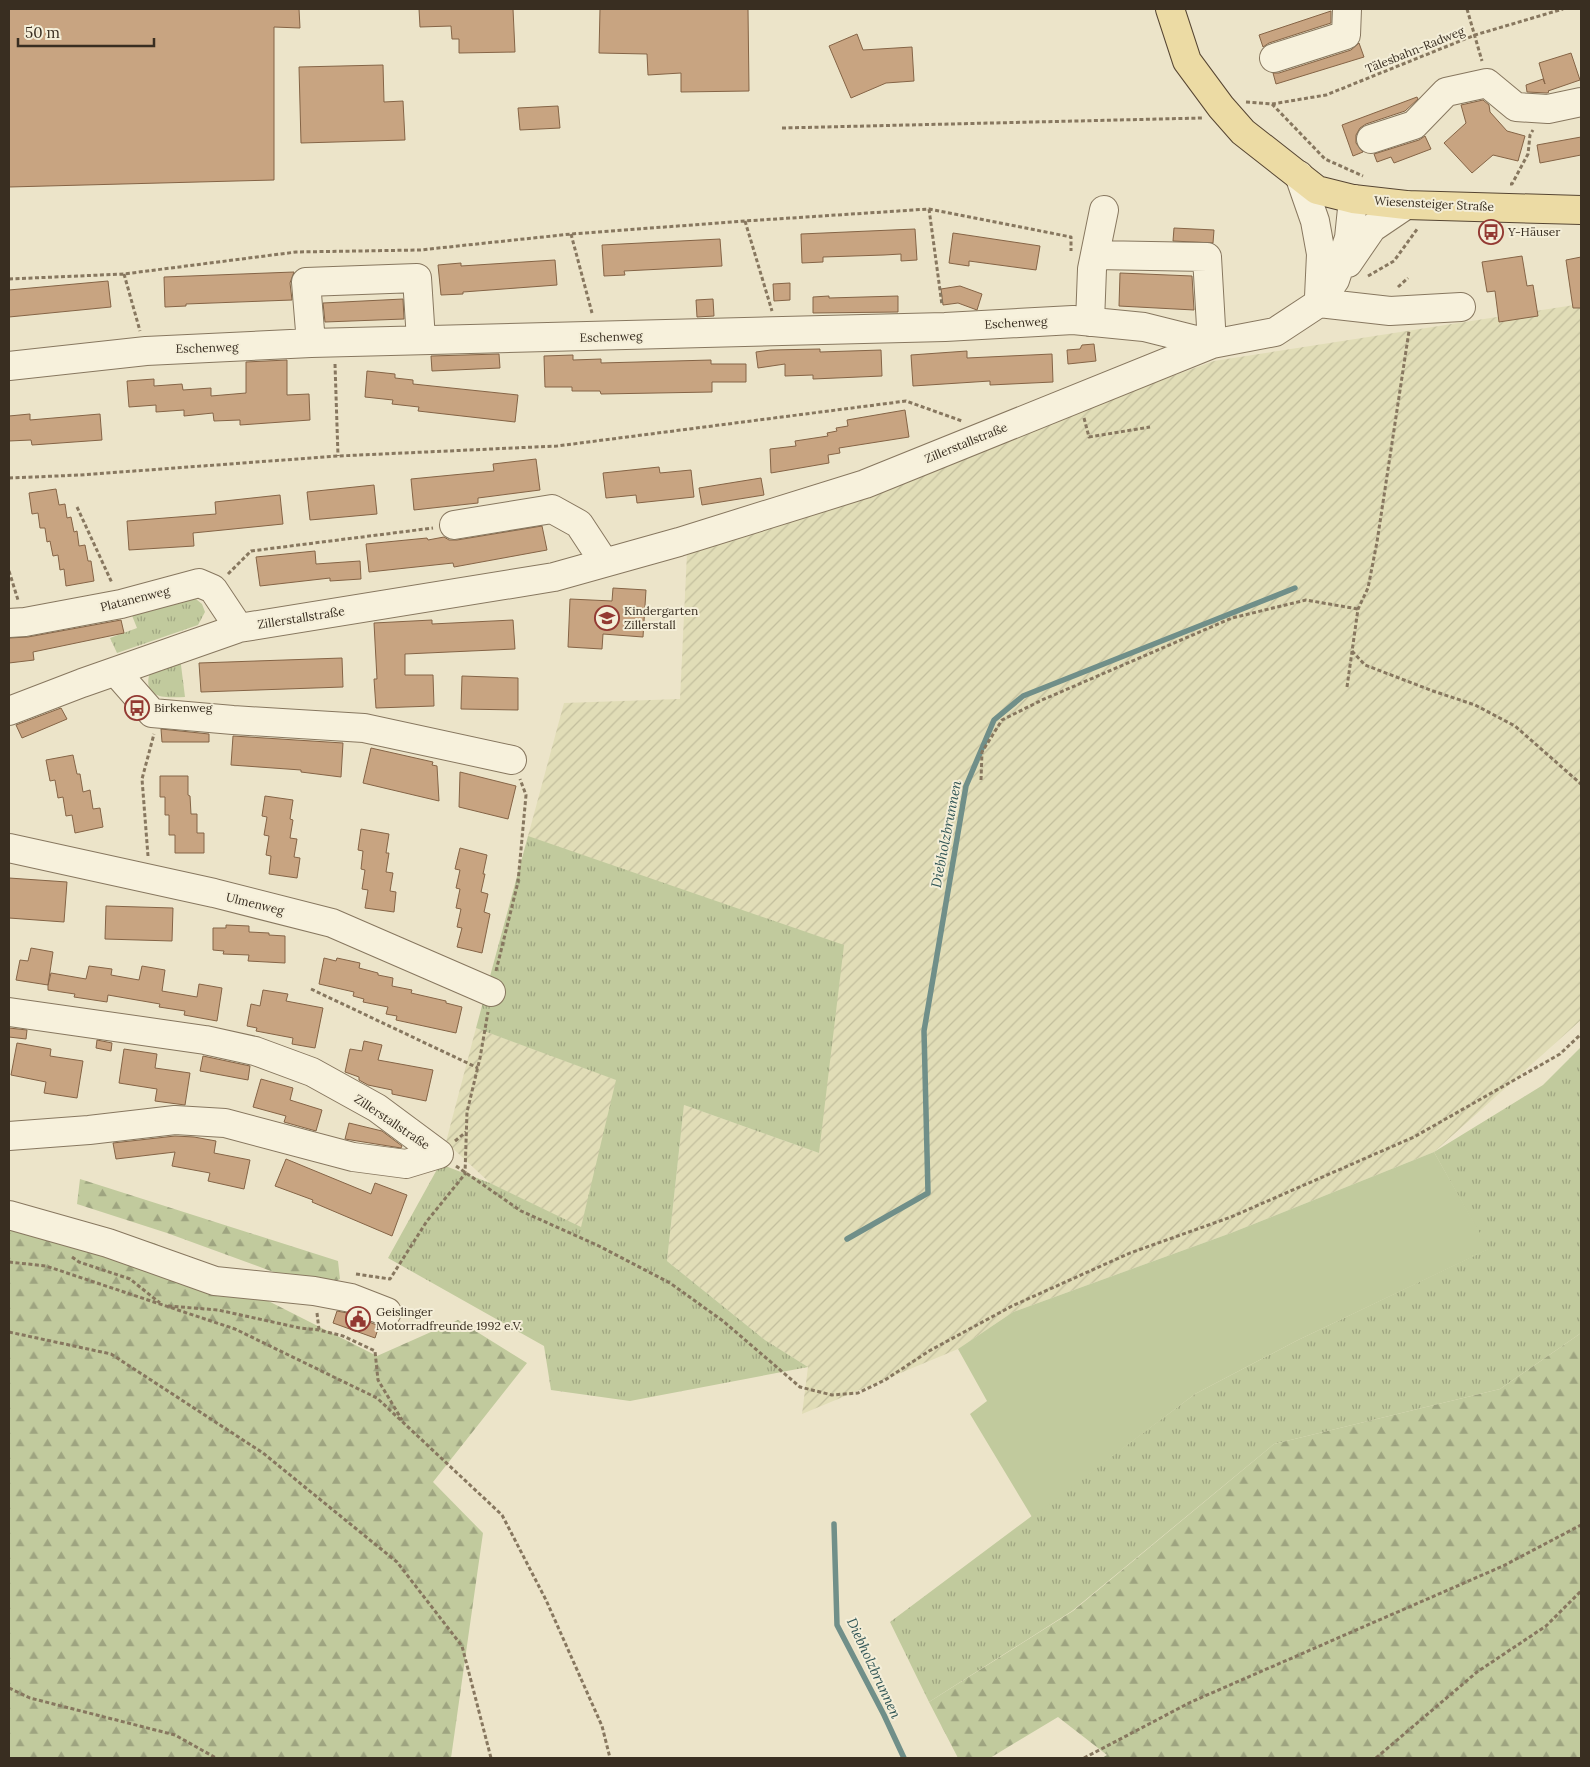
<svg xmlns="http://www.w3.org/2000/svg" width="1590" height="1767" font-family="Lora,serif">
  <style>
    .farmland { fill: url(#farmland-furrows) }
    .grass { fill: url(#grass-tufts) }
    .forest { fill: url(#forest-firs) }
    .garden { fill: #c1ca9d }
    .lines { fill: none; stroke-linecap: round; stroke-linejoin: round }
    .stream { stroke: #708f89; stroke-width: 5.5 }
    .building { fill: #c8a481; stroke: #856446 }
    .minor-casing { stroke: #87775f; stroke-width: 30 }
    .major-casing { stroke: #564532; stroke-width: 30 }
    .path { stroke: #87775f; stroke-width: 3; stroke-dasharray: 4 2.5; stroke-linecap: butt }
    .minor { stroke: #f7f1dc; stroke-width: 28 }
    .major { stroke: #ecdba4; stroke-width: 28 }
    .labels { text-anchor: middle; stroke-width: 4; stroke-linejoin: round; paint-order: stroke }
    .street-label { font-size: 12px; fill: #392e21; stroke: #f4eed8 }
    .poi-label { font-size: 12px; fill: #392e21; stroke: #f4eed8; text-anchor: start }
    .water-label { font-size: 14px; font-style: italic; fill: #325757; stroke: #f4eed8 }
  </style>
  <defs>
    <pattern id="farmland-furrows" width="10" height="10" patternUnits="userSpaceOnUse" patternTransform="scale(1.25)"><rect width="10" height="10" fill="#e1ddb7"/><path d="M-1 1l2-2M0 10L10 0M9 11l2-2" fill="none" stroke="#c2be9d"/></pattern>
    <pattern id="grass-tufts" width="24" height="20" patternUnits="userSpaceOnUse" patternTransform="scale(1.25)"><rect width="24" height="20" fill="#c1ca9d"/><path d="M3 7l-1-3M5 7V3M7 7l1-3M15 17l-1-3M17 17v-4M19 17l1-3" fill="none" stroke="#9ea480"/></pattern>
    <pattern id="forest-firs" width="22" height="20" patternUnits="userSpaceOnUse" patternTransform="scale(1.25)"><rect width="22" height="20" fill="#c1ca9d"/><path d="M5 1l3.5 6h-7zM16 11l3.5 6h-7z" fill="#9ea480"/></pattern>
  </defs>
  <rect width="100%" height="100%" fill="#ece4c9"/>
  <!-- farmland -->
  <path class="farmland" d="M1581,304V1020L1434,1152L1231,1233L1013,1312L958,1349L802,1414L808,1367L765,1340L667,1261L684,1105L819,1153L528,836L564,703L680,699L687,553L1214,361Z
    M476,1028L617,1080L581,1228L490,1183L446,1142Z"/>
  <!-- grass -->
  <path class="grass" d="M191,595L202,604L205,612L198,625L117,653L110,638L137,628L129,608Z
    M180,657L185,697C164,698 140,699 151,669Z
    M528,836L844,945L819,1153L684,1105L667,1261L765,1340L808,1367L630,1401L551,1390L544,1346L388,1258L440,1164L490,1183L581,1227L616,1080L476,1028Z
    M1581,1047V1333L1500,1389L1274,1444L1072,1611L929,1702L890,1622L1195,1394L1296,1341L1488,1249L1434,1152L1543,1085Z"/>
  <!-- forest -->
  <path class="forest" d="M80,1179L338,1261L340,1279L320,1289L167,1233L77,1204Z
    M9,1208L154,1243L377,1356L458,1320L527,1363L433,1482L483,1533L451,1758H9Z
    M1581,1333V1758H1102L1107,1755L1058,1717L990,1758H958L929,1702L1073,1611L1274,1444L1500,1389Z"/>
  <!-- garden -->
  <path class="garden" d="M1434,1152L1489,1249L1296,1341L1195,1394L1032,1517L970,1414L987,1401L958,1349L1013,1312L1231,1233Z"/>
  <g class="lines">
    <!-- stream -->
    <path class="stream" d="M847,1239L928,1193L924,1031L966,786L994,720L1023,696L1295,588
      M834,1524L837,1625L884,1715L904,1758"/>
  </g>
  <!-- building -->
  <path class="building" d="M9,9H299L300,28L274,27V180L9,187Z
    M419,9H513L515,52L459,53V39H452L451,26L420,27Z
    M600,9H748L749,91L681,92V73L648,75L647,54L599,53Z
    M1331,11V23L1269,43L1263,47L1259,35Z
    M857,34L863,50L912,47L914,81L886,83L851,98L829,46Z
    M1359,43L1364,57L1276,84L1273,73H1279L1351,50Z
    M1571,53L1580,80L1548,91L1549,92L1547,93L1527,92L1526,85L1543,79L1545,84L1539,63Z
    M383,65L384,102L403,101L405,140L301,143L299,67Z
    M1417,97L1418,99L1405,111L1366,124L1360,128L1356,135V143L1363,152L1353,156L1342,125Z
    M1483,100L1489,105L1490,112L1507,131L1525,136L1518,161L1493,155L1472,173L1444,143L1466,123L1461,105Z
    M558,106L560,128L520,130L518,108Z
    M1425,136L1431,149L1394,163L1391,157L1377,162L1374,154L1419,140Z
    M1581,137V155L1540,163L1537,145Z
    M1174,228L1214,230L1213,243L1173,241Z
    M915,229L917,260L901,261V254L884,255L823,257V262L802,263L801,234Z
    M953,233L1040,246L1036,270L969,261V266L949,263Z
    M720,239L722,266L624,271L625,275L604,276L602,245Z
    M1522,256L1527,286L1533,285L1538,316L1499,322L1495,291L1487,292L1482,262Z
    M1581,257V308H1573L1566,260Z
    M555,260L557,285L463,292V294L441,295L438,265L461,263V266Z
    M294,272L290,283L292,300L186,304V306L165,307L164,277Z
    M1120,273L1192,276L1194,310L1119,306Z
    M108,281L111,307L9,317V290Z
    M790,283V300L774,301L773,284Z
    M960,286L982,294L977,310L958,303L943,305L941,289Z
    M829,296V298L898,296V312L813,313V297Z
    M403,299L404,319L325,322L323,303Z
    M713,299L714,316L697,317L696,300Z
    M1094,344L1096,361L1068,364L1067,350L1080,349L1082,345Z
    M820,349V352L881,350L882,376L813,379V375L785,376V364L758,368L756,352L771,350Z
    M967,351V358L1052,354L1053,382L990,385V381L913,386L911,355Z
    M499,354L500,368L432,371L431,356Z
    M573,355V360L601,359V363L711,360V364H746V382H712V392L601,394L600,391H572V387H545L544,356Z
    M287,360V395L309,394L310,420L240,425V420L214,421L213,413L184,416V410L156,412V405L129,407L127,381L154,379V386L182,384L183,390L211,388V396L246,393V362Z
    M367,371L395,374V378L413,380V384L518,395L515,422L418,411L419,407L392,404L393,400L365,397Z
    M905,410L909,437L839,448L840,453L828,455L829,463L771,473L770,449L796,446L795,441L828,436L827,433L837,431L836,428L848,426L847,420Z
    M30,414V420L100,414L102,440L32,445L31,440L9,441V416Z
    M536,459L540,490L478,498V503L414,510L411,479L494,471L493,464Z
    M659,467L660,473L691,470L694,497L637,503L636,495L606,498L603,473Z
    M761,478L764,495L702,505L699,488Z
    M374,485L377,514L310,520L307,492Z
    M56,489L59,505L65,504L67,518L71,517L74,532L77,531L79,546L85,545L88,561H91L94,581L66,586L64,569L60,570L58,555L53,556L50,541L47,542L45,528H40L38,513L32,514L29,493Z
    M280,495L283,524L193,533L194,546L129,550L127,521L216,514L215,502Z
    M542,526L547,550L454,567L453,563L369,572L366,544L427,538L428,540L444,537L449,540H457Z
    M315,551L316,564L360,561L361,579L330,581V578L260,586L256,557Z
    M613,588L646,590L643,637L603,634L602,649L568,647L570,599L612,601Z
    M121,620L124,633L33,652L34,660L9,663V638L28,637Z
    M432,620V624L513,620L515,649L405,654V675H433L434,706L376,708L374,679H377L374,623Z
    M342,658L343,687L201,692L199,663Z
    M462,676L518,678V710L461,709Z
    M61,708L67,719L22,738L16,725Z
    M161,729L209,734V742H162Z
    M233,736L343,743L341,777L301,772V770L231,765Z
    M371,748L433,762L432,765L437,766L439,801L363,783Z
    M73,755L77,774H80L83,792L90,790L93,809L100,808L103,827L75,833L72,815L66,816L63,797L58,798L55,780L50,781L46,760Z
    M460,772L516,786L508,819L459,807Z
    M160,776H188V795L190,796L191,814H197V833H204V853H175V835H169V815H165V797H160Z
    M265,796L293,800L290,819L293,820L290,838L297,839L294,857L300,858L297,878L269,874L271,856L266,855L269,836L264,835L267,817L262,816Z
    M361,829L389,834L386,853H389L386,872L393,873L390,891L396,892L394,912L365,908L368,890L362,889L365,870L361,869L363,851L358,850Z
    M460,848L487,855L483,874H485L481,892L488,894L484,912L490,914L482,953L457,947L462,928L457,927L461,909L456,908L460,889L456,888L460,870L455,869Z
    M9,878L67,882L64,922L9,918Z
    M106,906L173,908L172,941L105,939Z
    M226,925L249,926V932L269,933V935L285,936V963L248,961L249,955L223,954L224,951L213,950V928H226Z
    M31,948L53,952L48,985L51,973L86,979L89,966L112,969L111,975L139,980L142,966L165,970L162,991L197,997L199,984L222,988L217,1021L184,1015L185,1011L159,1007L160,1004L108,995L107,1002L74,997L75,994L48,990V985L16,980L20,960L28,961Z
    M324,958L336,961L337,958L360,963L359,968L378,973V975L393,978L392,986L412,990L411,993L446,1001V1003L462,1007L456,1033L396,1020L397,1016L386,1014L388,1007L363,1002L364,999L353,996L354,992L319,984Z
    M263,990L288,994L286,1001L323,1008L315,1048L292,1044L293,1038L256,1031L257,1028L247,1026L251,1004L260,1006Z
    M9,1028L27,1030L26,1039L9,1037Z
    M97,1040L112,1043L111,1051L96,1048Z
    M364,1041L382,1045L378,1060L433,1070L426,1101L392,1094V1090L368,1085L359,1080V1077L345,1072L350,1049L362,1051Z
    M17,1043L51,1049L50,1056L83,1061L77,1098L44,1093L46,1082L11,1075Z
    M124,1049L157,1054L155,1068L190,1073L185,1105L155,1101L157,1089L119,1083Z
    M203,1056L250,1066L248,1080L200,1071Z
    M261,1079L293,1088L290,1100L322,1110L316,1131L284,1122L286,1116L253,1107Z
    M349,1123L382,1131L402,1146L401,1148L345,1139Z
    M175,1136L194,1137L216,1141L214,1153L250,1160L244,1189L208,1181L210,1173L172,1166L175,1152L116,1159L113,1143Z
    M286,1159L371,1194L375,1183L407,1195L392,1236L312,1202L313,1200L275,1186Z
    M337,1311L347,1313L379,1326L375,1338L333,1323Z"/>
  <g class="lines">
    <defs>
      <path id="minor" d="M1274,58L1346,35L1347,9
        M1371,139L1414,125L1446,92L1487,83L1516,107L1548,109L1581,102
        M1299,175L1315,221L1321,254L1319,297
        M1095,255L1207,257L1212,344
        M1348,263L1372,228L1406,205
        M1319,303L1390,311L1461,307
        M1090,322L1092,269L1104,210
        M311,343L306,282L417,278L421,340
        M9,366L146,351L311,343L945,327L1073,320L1144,327L1212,344
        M454,525L552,509L579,524L604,562
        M9,623L25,622L121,604L199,583L213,589L239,628
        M116,672L152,713L233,720L364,728L512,760
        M9,711L82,683L239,628L554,577L679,542L865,484L1212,344L1275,332L1319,303L1335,280L1349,238L1353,199
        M9,848L214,893L332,923L491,992
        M9,1012L205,1040L255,1051L312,1072L377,1108L439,1154
        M9,1136L89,1130L175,1120L225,1123L353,1157L406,1164L439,1154
        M9,1215L108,1243L215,1281L314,1291L351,1298L387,1312"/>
      <path id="major" d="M1170,9L1187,61L1221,107L1243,132L1317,190L1353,199L1406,205L1581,210"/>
    </defs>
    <!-- minor casing -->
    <use href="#minor" class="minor-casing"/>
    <!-- major casing -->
    <use href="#major" class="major-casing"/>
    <!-- path -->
    <path class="path" d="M1467,9L1482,61
      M1246,102L1272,104L1326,95L1475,35L1563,9
      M1272,104L1325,159L1363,176
      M782,128L1202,118
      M1510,184H1512L1528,154L1530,135L1533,130
      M929,209L942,305
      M745,221L772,311
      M571,234L592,313
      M124,274L140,331
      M1368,276L1394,261L1418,228
      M9,279L124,274L296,252L420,250L571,234L745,221L929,209L1071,237V251
      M1398,287L1408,278
      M335,364L338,456
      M1084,418L1089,437L1150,427
      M9,478L80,475L338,456L557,446L906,401L962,421
      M77,507L112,583
      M9,571L18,600
      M228,574L251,551L433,528
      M1352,651L1365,665L1433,691L1475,705L1515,726L1581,784
      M1347,687L1358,609L1368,588L1377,542L1409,331
      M981,780L982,752L1002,720L1042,700L1232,618L1306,600L1358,609
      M148,856L142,779L154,734
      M496,971L518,882L526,795L520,779
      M311,989L478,1068
      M455,1141L466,1132
      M456,1166L521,1211L599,1246L670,1283L723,1321L800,1387L832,1395L858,1393L885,1380L929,1351L1012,1306L1130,1253L1231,1217L1414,1137L1560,1054L1581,1034
      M72,1257L79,1262L130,1279L160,1303
      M9,1262L46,1266L235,1329L377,1398L502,1515L546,1600L602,1726L610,1758
      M356,1274L390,1279L427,1221L465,1174L467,1112L480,1058L488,1012
      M168,1306L218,1310L300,1328L319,1330L343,1336L375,1351L378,1380L402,1420
      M317,1313L319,1330
      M9,1332L111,1354L263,1453L397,1562L462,1646L491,1758
      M9,1688L30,1698L175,1735L216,1758
      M1084,1758L1191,1702L1503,1566L1581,1525
      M1376,1758L1477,1672L1546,1626L1581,1591"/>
    <!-- minor -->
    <use href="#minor" class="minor"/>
    <!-- major -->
    <use href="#major" class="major"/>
  </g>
  <!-- icons -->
  <defs>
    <symbol id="bus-ring" viewBox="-11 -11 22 22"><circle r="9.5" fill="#f4eed8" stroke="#933932" stroke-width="1.5"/><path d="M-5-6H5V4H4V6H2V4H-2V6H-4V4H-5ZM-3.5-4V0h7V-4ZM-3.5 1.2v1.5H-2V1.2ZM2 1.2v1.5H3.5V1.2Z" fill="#933932"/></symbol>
    <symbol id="school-ring" viewBox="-11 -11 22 22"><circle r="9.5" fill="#f4eed8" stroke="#933932" stroke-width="1.5"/><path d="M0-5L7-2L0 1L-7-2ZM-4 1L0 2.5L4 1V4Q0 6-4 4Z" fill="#933932"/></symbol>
    <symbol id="civic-ring" viewBox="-11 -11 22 22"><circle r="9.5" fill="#f4eed8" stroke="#933932" stroke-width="1.5"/><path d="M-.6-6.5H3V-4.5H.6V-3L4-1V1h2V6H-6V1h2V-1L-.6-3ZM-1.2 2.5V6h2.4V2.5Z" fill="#933932"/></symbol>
  </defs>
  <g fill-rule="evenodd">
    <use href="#bus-ring" x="1477" y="218" width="28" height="28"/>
    <use href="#school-ring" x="593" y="604" width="28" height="28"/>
    <use href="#bus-ring" x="123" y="694" width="28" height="28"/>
    <use href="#civic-ring" x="344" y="1305" width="28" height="28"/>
  </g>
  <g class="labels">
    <!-- street labels -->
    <g class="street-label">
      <text transform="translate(1415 50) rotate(-22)" y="4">Tälesbahn-Radweg</text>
      <text transform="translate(1434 204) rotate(3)" y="4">Wiesensteiger Straße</text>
      <text transform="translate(1016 323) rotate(-3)" y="4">Eschenweg</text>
      <text transform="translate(611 337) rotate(-2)" y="4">Eschenweg</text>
      <text transform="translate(207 348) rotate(-2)" y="4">Eschenweg</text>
      <text transform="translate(966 443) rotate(-22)" y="4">Zillerstallstraße</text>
      <text transform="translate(135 599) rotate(-14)" y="4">Platanenweg</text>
      <text transform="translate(301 618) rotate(-9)" y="4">Zillerstallstraße</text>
      <text transform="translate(255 904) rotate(14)" y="4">Ulmenweg</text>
      <text transform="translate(392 1122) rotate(34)" y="4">Zillerstallstraße</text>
    </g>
    <!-- poi labels -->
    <g class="poi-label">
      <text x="1508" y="236">Y-Häuser</text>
      <text x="624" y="615">Kindergarten<tspan x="624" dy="14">Zillerstall</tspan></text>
      <text x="154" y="712">Birkenweg</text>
      <text x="376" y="1316">Geislinger<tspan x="376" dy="14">Motorradfreunde 1992 e.V.</tspan></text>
    </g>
    <!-- water labels -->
    <g class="water-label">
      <text transform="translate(946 834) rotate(-79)" y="5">Diebholzbrunnen</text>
      <text transform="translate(874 1668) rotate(65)" y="5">Diebholzbrunnen</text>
    </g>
  </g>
  <!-- border -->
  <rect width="1590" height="1767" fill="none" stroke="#392e21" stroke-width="20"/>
  <!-- scale -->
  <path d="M18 38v8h136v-8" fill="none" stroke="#392e21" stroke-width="2.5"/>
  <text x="25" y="38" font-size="15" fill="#392e21" stroke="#f4eed8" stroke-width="4" paint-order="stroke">50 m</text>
</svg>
